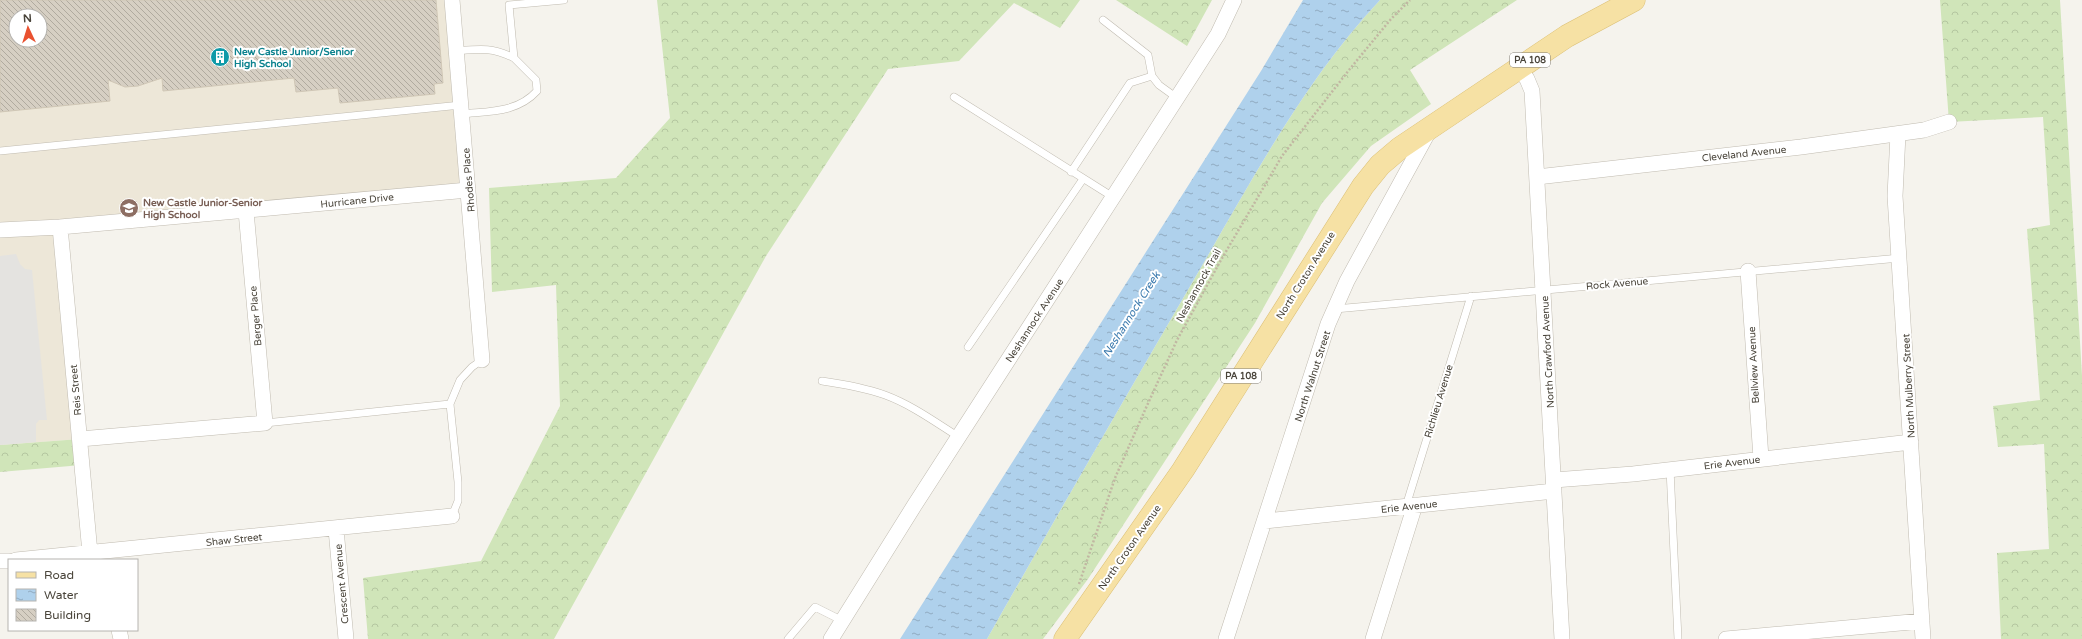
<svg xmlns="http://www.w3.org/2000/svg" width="2082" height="639" font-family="'Varela Round',sans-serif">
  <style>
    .education { fill: #ede7d8; fill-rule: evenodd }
    .forest { fill: url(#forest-crowns) }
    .parking { fill: #e4e3e0 }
    .water { fill: url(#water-ripples) }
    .building { fill: url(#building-back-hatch); stroke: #d0c7b6; fill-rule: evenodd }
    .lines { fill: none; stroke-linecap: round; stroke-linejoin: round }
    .service-casing { stroke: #c0bbb0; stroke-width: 8 }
    .minor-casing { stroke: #c0bbb0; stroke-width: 16 }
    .primary-casing { stroke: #dbbf74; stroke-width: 23 }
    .path { stroke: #c1b7a2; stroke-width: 2.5; stroke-dasharray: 2 2; stroke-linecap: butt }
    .service { stroke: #fff; stroke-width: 7 }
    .minor { stroke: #fff; stroke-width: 15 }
    .primary { stroke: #f6e1a4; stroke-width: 22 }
    .labels { text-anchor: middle; stroke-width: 4; stroke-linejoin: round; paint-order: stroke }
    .shield { fill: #fff; stroke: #807c75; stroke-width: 1 }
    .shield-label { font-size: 9px; font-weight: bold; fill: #49443a }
    .culture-label { font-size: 10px; font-weight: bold; fill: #0d838f; stroke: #fff; text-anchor: start }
    .street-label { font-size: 10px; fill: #49443a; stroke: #fff }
    .education-label { font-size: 10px; font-weight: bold; fill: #785e54; stroke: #fff; text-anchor: start }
    .water-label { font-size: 11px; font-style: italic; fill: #3b7aae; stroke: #fff }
  </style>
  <defs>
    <pattern id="forest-crowns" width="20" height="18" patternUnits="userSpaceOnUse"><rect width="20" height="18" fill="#d0e5b9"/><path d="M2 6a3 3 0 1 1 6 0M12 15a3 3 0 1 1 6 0" fill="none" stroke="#b4c6a0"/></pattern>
    <pattern id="water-ripples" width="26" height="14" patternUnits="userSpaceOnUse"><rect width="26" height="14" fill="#afd1ec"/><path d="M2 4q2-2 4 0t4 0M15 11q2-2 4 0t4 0" fill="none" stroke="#90abc0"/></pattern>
    <pattern id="building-back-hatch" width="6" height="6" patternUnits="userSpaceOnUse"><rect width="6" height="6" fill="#d6cfc3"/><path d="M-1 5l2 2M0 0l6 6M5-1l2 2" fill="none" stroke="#b0aa9f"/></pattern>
  </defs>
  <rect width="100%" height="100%" fill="#f5f3ed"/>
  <!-- education -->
  <path class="education" d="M0,0H452L468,190L60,227L80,439L0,445ZM16,16H40V40H16Z"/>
  <!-- forest -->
  <path class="forest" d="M657,0H1080L1060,28L1014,3L959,61L888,69L766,256L554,639H368L363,578L481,561L560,406L556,285L492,292L489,188L616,178L670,118Z
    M1116,0H1212L1187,46Z
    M1380,0H1517L1410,70L1431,104L1371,146L1322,203L1255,323L1088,579L1043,639H987C1056,517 1126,396 1196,276C1252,180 1304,81 1380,0Z
    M1940,0H2060L2082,376V639H2001L1997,553L2049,549L2044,444L1998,447L1993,406L2040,400L2027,229L2050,225L2043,117L1949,122Z
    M80,439L82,465L0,472V445Z"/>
  <!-- parking -->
  <path class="parking" d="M16,254L20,264L25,269L32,270L47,420H39L36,424V442L0,445V256Z"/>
  <!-- water -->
  <path class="water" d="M1303,0H1380C1304,81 1252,180 1196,276C1126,396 1056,517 987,639H900L1261,71Z"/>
  <!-- building -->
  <path class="building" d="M0,0H436L443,83L434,84L435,94L340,103L338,88L296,92L294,78L163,91L162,78L138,86L125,87L108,80L110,101L0,112ZM16,16H40V40H16Z"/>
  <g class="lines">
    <defs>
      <path id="service" d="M1103,20L1148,55L1152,76
        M456,51C480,49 492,47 514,58L509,5L564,0
        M954,97L1113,197
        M462,114C489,111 517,113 537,91L536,80L514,58
        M0,151L461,105
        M1071,172L1130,83L1152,76L1159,85L1177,98
        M1335,309L1900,258
        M968,347L1083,179
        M822,381C843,384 865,388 885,395C912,405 935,422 959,437
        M265,423L450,404
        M1670,469L1678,639
        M1406,506L1471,296
        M452,516L458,501V482L450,404L460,380L472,367L482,360
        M788,639L815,607L843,621"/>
      <path id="minor" d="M452,0L482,360
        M1519,68L1527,79L1532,91L1562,639
        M1898,134L1895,196L1923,639
        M1537,177L1801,147L1924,130L1949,122
        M60,227L90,553
        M0,230L60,227L468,190
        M1748,271L1761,458
        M80,439L265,423L246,211
        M1554,480L1633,474L1911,442
        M1265,521L1554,491
        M336,529L346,639
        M16,560L452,516
        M0,561H9
        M119,630L121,639
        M831,639L914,506L1195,70L1218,34L1234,0
        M1226,639L1328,324L1347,281L1429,131
        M1373,639L1415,505
        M1726,639L1922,621"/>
      <path id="primary" d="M1065,639L1183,470L1363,186L1380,165L1400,148L1567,36L1634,0"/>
    </defs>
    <!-- service casing -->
    <use href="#service" class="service-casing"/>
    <!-- minor casing -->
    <use href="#minor" class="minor-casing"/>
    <!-- primary casing -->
    <use href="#primary" class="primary-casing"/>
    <!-- path -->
    <path class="path" d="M1079,584L1115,478L1145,410L1177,340L1221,260L1282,156L1349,70L1391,19L1410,0"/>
    <!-- service -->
    <use href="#service" class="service"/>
    <!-- minor -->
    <use href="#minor" class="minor"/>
    <!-- primary -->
    <use href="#primary" class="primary"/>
  </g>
  <!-- icons -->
  <defs>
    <symbol id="building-disc" viewBox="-11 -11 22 22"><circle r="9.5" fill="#0f9aa8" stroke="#fff"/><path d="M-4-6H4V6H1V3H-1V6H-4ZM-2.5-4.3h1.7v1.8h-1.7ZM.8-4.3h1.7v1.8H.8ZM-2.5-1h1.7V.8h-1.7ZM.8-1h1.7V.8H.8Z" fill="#fff"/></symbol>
    <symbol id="school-disc" viewBox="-11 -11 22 22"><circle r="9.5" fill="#8d6e63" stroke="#fff"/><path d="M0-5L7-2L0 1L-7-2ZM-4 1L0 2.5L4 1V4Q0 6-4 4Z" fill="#fff"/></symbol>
  </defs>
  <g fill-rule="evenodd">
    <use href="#building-disc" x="209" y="46" width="22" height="22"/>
    <use href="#school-disc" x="118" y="197" width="22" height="22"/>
  </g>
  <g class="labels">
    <!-- shield labels -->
    <g class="shield">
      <rect x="1510" y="53" width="40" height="14" rx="3"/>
      <rect x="1221" y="369" width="40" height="14" rx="3"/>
    </g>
    <g class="shield-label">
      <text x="1530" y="63">PA 108</text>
      <text x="1241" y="379">PA 108</text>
    </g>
    <!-- culture labels -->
    <g class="culture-label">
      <text x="234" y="55">New Castle Junior/Senior<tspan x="234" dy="12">High School</tspan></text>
    </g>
    <!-- street labels -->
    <g class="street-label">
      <text transform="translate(1744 153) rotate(-6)" y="4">Cleveland Avenue</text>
      <text transform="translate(468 180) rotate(-95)" y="4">Rhodes Place</text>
      <text transform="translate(357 200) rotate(-6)" y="4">Hurricane Drive</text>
      <text transform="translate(1305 275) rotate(-58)" y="4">North Croton Avenue</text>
      <text transform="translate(1617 283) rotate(-5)" y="4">Rock Avenue</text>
      <text transform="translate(1198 285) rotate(-61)" y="4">Neshannock Trail</text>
      <text transform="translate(255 316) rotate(-95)" y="4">Berger Place</text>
      <text transform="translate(1034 320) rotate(-57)" y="4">Neshannock Avenue</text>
      <text transform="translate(1547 352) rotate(-93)" y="4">North Crawford Avenue</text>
      <text transform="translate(1753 365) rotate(-93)" y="4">Bellview Avenue</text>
      <text transform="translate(1312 376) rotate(-72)" y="4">North Walnut Street</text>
      <text transform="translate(1908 386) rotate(-93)" y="4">North Mulberry Street</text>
      <text transform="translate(75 390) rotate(-95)" y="4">Reis Street</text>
      <text transform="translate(1438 401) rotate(-73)" y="4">Richlieu Avenue</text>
      <text transform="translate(1732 462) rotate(-7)" y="4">Erie Avenue</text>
      <text transform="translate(1409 506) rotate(-6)" y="4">Erie Avenue</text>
      <text transform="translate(234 539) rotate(-6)" y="4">Shaw Street</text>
      <text transform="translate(1129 547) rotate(-55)" y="4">North Croton Avenue</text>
      <text transform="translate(341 584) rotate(-95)" y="4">Crescent Avenue</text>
    </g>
    <!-- education labels -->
    <g class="education-label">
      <text x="143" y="206">New Castle Junior-Senior<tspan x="143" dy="12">High School</tspan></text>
    </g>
    <!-- water labels -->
    <g class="water-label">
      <text transform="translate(1131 314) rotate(-58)" y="4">Neshannock Creek</text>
    </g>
  </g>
  <!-- legend -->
  <rect x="8" y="559" width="130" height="72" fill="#ffffff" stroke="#b6b4b0"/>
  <rect x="16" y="572" width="20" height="6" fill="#f6e1a4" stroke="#b6b4b0"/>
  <text x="44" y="579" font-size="12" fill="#49443a">Road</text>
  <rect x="16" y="589" width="20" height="12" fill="url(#water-ripples)" stroke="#b6b4b0"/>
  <text x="44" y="599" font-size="12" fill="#49443a">Water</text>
  <rect x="16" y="609" width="20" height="12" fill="url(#building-back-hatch)" stroke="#b6b4b0"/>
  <text x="44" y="619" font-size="12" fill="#49443a">Building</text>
  <!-- north arrow -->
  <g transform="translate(28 28) rotate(356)"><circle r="19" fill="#ffffff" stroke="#b6b4b0"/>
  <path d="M0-3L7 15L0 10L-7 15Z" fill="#e95130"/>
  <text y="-6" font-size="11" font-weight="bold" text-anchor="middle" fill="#49443a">N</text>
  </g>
</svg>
